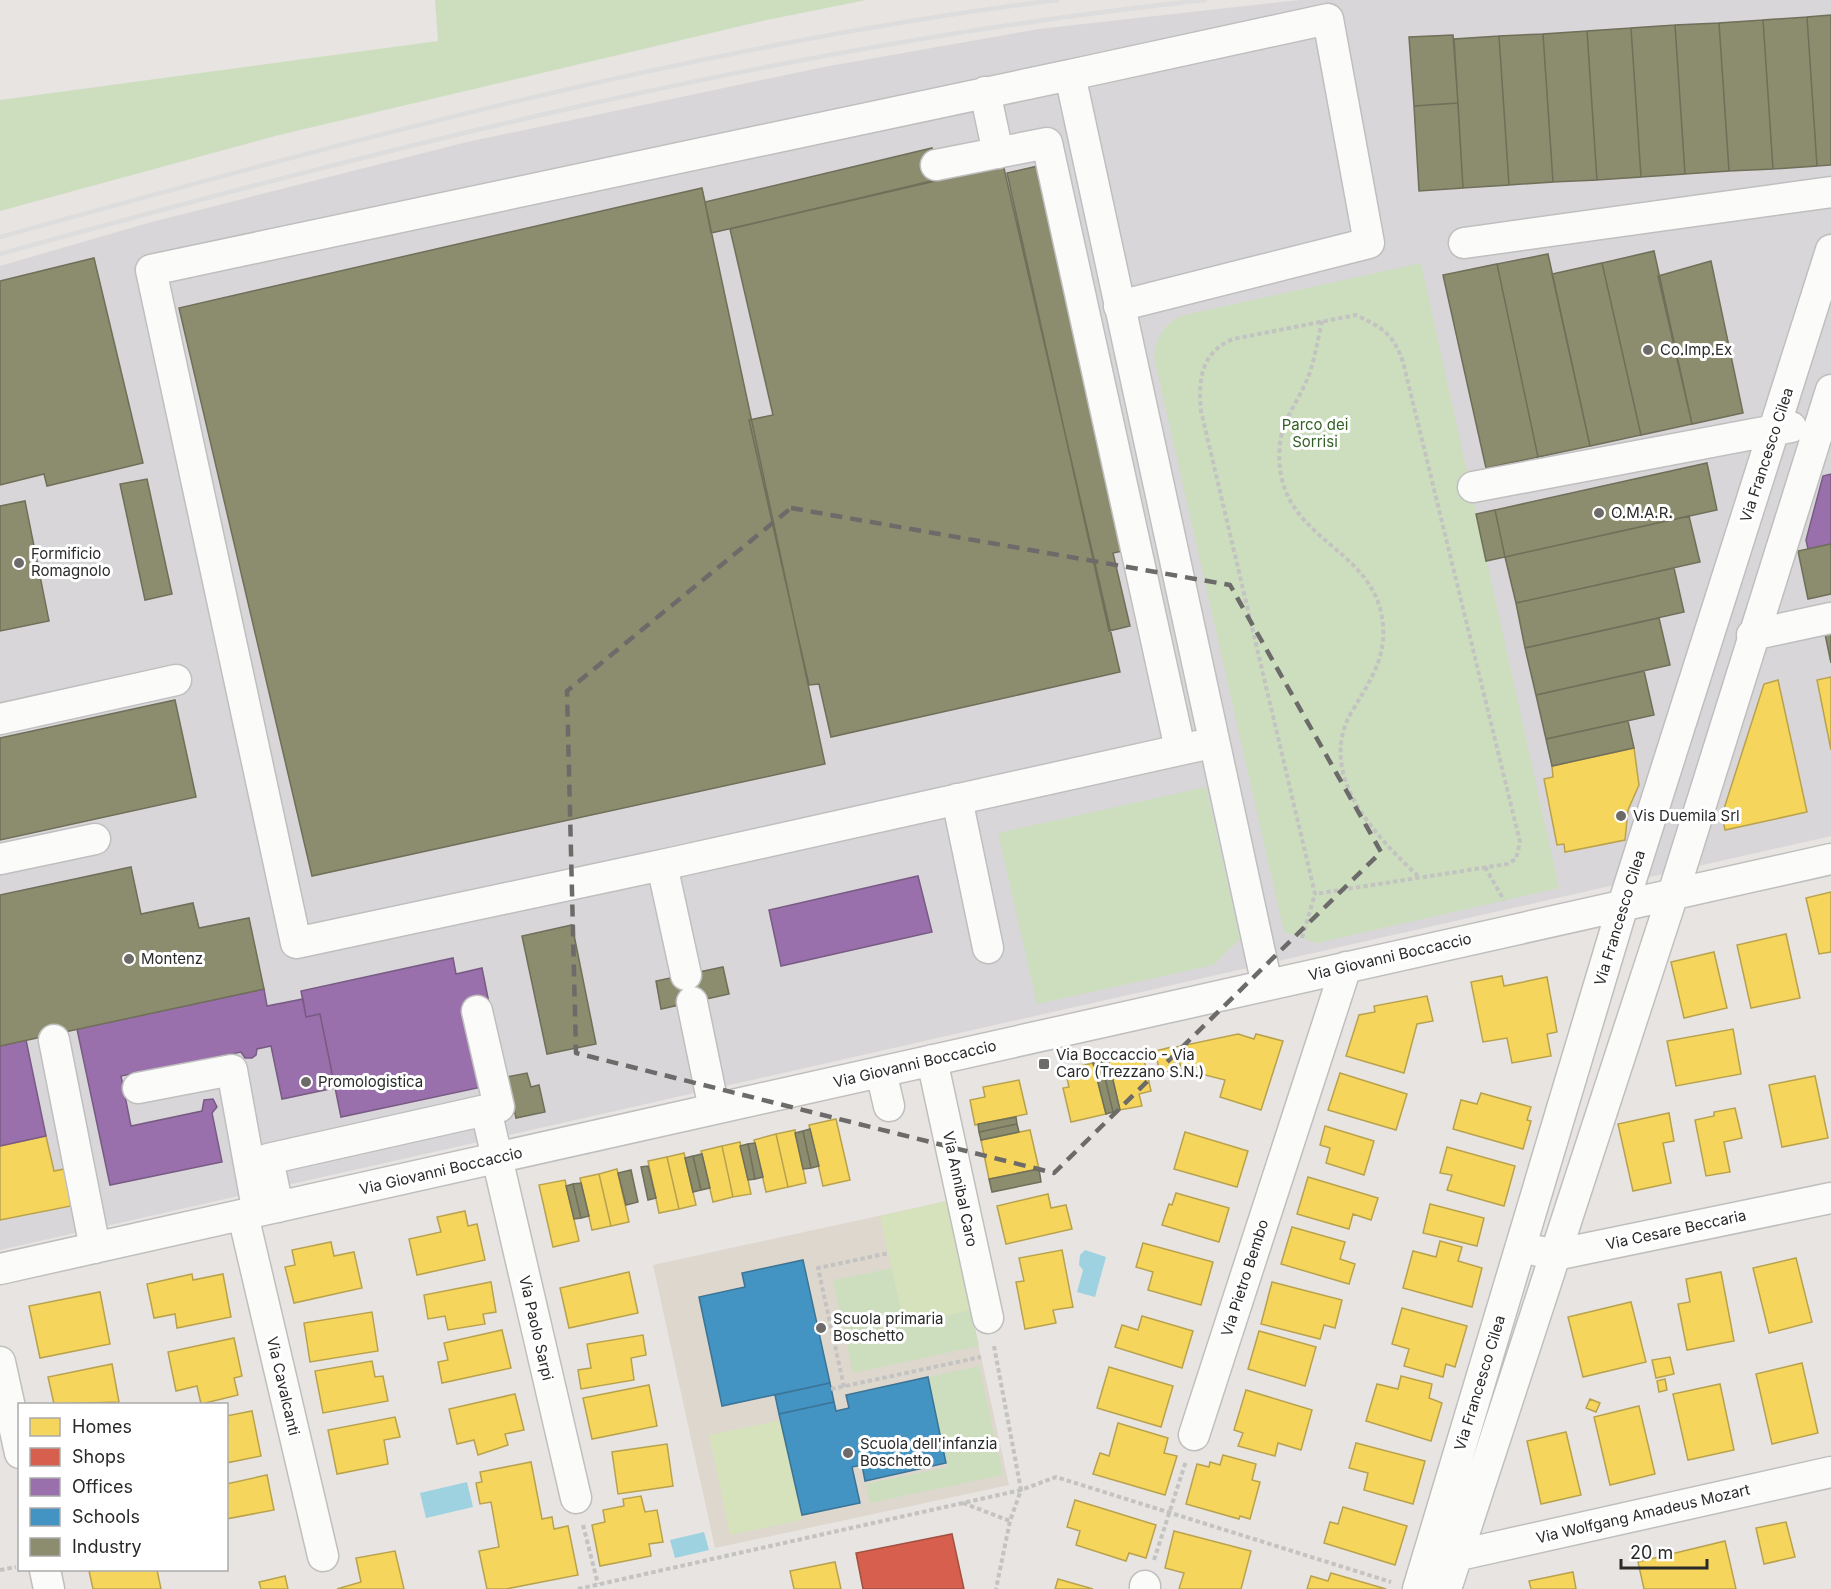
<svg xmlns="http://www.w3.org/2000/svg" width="1831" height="1589" font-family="Inter,sans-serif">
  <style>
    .industrial { fill: #d8d6d8 }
    .education { fill: #ded7ce }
    .green { fill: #cddebe }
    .pitch { fill: #d6e2bc }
    .water { fill: #9ed2e0 }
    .homes { fill: #f6d55c; stroke: #b9a24d; stroke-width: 1.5 }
    .shops { fill: #d6604d; stroke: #a25042; stroke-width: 1.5 }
    .offices { fill: #9970ab; stroke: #785b84; stroke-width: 1.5 }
    .schools { fill: #4393c3; stroke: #3c7495; stroke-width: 1.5 }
    .industry { fill: #8c8c6e; stroke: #6f6f5a; stroke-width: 1.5 }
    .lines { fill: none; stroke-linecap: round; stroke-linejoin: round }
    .minor-casing { stroke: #c0bfbf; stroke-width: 33 }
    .path { stroke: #c3c3c2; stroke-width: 4; stroke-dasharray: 4.5 3; stroke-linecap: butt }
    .minor { stroke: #fbfbfa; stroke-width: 30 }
    .rail { stroke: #ddddde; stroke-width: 4.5 }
    .marked { fill: none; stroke: #6c6b6a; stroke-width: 4.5; stroke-dasharray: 12 8; stroke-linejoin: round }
    .poi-dot { fill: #6c6b6a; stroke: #fff; stroke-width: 2 }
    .labels { text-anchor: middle; stroke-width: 6; stroke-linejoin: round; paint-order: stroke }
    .poi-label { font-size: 15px; fill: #2a2a2a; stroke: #fff; text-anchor: start }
    .park-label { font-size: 15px; fill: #325f23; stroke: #fff }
    .street-label { font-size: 15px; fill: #2a2a2a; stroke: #fff }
  </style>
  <rect width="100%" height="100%" fill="#e7e4e1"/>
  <!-- industrial -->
  <path class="industrial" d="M1300,0H1831V836L0,1250V266L148,223L467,142L824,67L1039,29Z"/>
  <!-- education -->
  <path class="education" d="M947,1201L1009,1485L715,1548L653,1265Z"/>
  <!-- green -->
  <path class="green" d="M435,0H866L762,21L279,135L0,211V100L438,41Z
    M1421,263L1559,888L1317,943L1284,932L1154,357C1157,336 1164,323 1184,315Z
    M1206,787L1240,939L1213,965L1037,1004L998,833Z
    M892,1268L904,1324L971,1310L979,1346L853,1373L833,1280Z
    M979,1366L1003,1475L870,1503L866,1484L947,1467L928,1377Z"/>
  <!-- pitch -->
  <path class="pitch" d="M947,1201L971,1310L904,1324L880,1216Z
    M781,1420L802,1520L730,1535L709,1435Z"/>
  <!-- water -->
  <path class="water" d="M1085,1250L1106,1257L1095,1297L1077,1292L1083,1270L1079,1265L1080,1255Z
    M467,1482L473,1507L426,1518L420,1493Z
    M704,1532L709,1550L675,1558L670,1540Z"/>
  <!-- homes -->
  <path class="homes" d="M1831,677V750L1817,680Z
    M1778,680L1807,812L1725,830L1722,815L1764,684Z
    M1634,748L1639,785L1628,810L1625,840L1565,852L1564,844L1557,845L1544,779L1553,777L1552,766Z
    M1831,892V952L1819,954L1806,898Z
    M1786,934L1800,998L1751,1008L1737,945Z
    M1714,952L1727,1008L1684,1018L1671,962Z
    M1502,976L1504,986L1547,977L1557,1032L1547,1034L1551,1056L1512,1063L1507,1038L1483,1042L1471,982Z
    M1427,996L1433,1021L1417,1024L1404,1073L1346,1056L1359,1015L1375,1012L1374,1006Z
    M1733,1029L1741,1074L1676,1086L1667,1041Z
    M1238,1034L1254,1039L1256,1034L1283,1041L1261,1110L1220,1097L1225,1080L1201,1074L1200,1067L1181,1069L1176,1047Z
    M1172,1047L1177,1070L1160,1073L1155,1051Z
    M1142,1051L1151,1091L1139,1094L1142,1106L1120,1110L1108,1059Z
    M1093,1063L1106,1114L1071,1122L1063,1088L1069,1087L1065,1070Z
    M1340,1073L1407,1094L1396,1130L1328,1110Z
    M1815,1076L1828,1138L1782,1147L1769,1085Z
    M1019,1080L1027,1114L975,1125L970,1100L985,1097L983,1087Z
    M1481,1093L1531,1107L1527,1120L1531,1121L1523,1149L1453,1129L1461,1100L1477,1104Z
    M1735,1108L1742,1138L1724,1142L1730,1172L1706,1176L1695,1120L1714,1116V1112Z
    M1669,1113L1674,1141L1663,1143L1671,1183L1633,1191L1618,1124Z
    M836,1119L850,1180L823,1186L809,1125Z
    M1325,1126L1374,1141L1364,1175L1326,1163L1330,1148L1320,1145Z
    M795,1130L806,1183L788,1187L776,1134Z
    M1030,1130L1039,1169L989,1179L981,1140Z
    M1185,1132L1248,1151L1237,1187L1174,1169Z
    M776,1134L788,1187L766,1192L754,1140Z
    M46,1136L54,1171L69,1168L76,1205L0,1220V1146Z
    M740,1142L751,1194L733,1197L722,1146Z
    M722,1146L733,1197L713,1202L701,1151Z
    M1447,1147L1515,1166L1504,1206L1447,1190L1452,1175L1440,1173Z
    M684,1153L696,1205L679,1209L667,1157Z
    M667,1157L679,1209L659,1213L648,1161Z
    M617,1169L629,1222L611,1226L599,1174Z
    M599,1174L611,1226L592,1230L580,1178Z
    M1308,1177L1378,1198L1371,1220L1353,1214L1349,1229L1297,1214Z
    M565,1180L579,1241L553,1247L539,1185Z
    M1176,1193L1229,1208L1219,1242L1162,1225L1169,1204L1172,1205Z
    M1048,1194L1051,1208L1066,1205L1072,1229L1006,1244L997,1206Z
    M1430,1204L1484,1218L1477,1246L1423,1233Z
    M465,1211L468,1226L477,1224L485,1260L417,1275L409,1239L441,1232L437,1217Z
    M1292,1227L1345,1242L1340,1259L1355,1264L1349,1284L1281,1264Z
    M1440,1241L1462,1247L1458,1261L1482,1268L1472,1307L1403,1288L1413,1251L1436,1257Z
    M331,1242L334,1256L354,1252L362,1288L294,1303L285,1267L295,1265L292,1250Z
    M1143,1243L1213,1262L1201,1305L1148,1290L1153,1272L1136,1267Z
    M1062,1250L1073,1307L1053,1310L1056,1323L1025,1329L1016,1282L1024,1281L1019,1258Z
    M1796,1258L1812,1322L1769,1333L1753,1268Z
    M629,1272L638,1313L569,1328L560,1288Z
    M1721,1272L1734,1341L1687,1350L1678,1304L1690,1302L1686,1279Z
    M192,1274L193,1280L223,1274L231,1317L177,1328L175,1314L154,1318L147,1284Z
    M491,1282L496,1312L483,1314L485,1324L448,1330L445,1316L428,1319L424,1295Z
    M1272,1282L1342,1300L1335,1328L1324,1325L1320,1339L1261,1324Z
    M100,1292L110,1344L40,1358L29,1306Z
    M1631,1302L1646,1362L1583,1377L1568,1317Z
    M1402,1308L1467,1326L1455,1367L1446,1364L1443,1377L1404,1366L1409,1349L1392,1344Z
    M372,1312L378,1351L310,1362L304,1323Z
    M1142,1316L1193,1331L1182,1368L1115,1347L1122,1325L1138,1330Z
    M502,1330L511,1368L442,1383L438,1362L448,1360L444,1343Z
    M1259,1331L1316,1347L1305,1386L1248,1369Z
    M643,1335L646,1355L631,1358L634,1380L581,1389L578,1370L591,1368L587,1344Z
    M234,1338L242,1376L234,1378L238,1395L201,1404L197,1386L176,1391L168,1352Z
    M1670,1357L1674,1374L1656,1378L1652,1360Z
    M372,1361L375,1377L383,1376L388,1401L323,1413L315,1371Z
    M1802,1363L1818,1433L1772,1444L1756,1374Z
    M112,1364L119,1402L54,1404L48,1377Z
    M1109,1367L1173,1386L1161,1427L1097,1408Z
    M1401,1376L1432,1384L1429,1398L1442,1403L1431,1441L1366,1421L1377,1384L1398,1389Z
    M1665,1379L1667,1390L1659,1392L1657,1381Z
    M1720,1384L1734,1450L1688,1460L1673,1394Z
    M649,1385L657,1426L592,1439L583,1398Z
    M1246,1390L1312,1410L1301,1450L1278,1443L1275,1456L1238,1446L1243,1433L1234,1430Z
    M515,1394L524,1430L505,1434L508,1445L478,1455L474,1440L457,1444L449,1409Z
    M1590,1399L1600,1403L1596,1412L1586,1408Z
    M1639,1406L1655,1474L1610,1485L1594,1417Z
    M252,1411L261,1456L226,1463V1416Z
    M395,1417L400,1437L384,1440L388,1464L337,1474L328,1430Z
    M1118,1423L1168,1438L1164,1453L1177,1456L1165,1495L1093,1474L1100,1453L1109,1456Z
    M1566,1432L1581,1495L1541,1504L1527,1441Z
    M1356,1443L1425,1461L1413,1504L1364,1490L1368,1473L1349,1468Z
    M667,1444L673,1486L618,1494L612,1452Z
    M1223,1455L1256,1464L1252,1480L1260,1482L1250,1519L1240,1516L1239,1519L1186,1504L1197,1464L1209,1467L1210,1462L1220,1465Z
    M531,1462L542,1519L552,1517L554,1529L568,1526L578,1575L506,1589H487L479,1551L499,1547L491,1502L480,1504L476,1483L482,1482L480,1472Z
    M267,1475L274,1510L226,1519V1484Z
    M641,1496L645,1512L657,1510L663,1542L649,1544L651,1556L600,1566L592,1525L605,1522L603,1510L624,1506L623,1499Z
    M1075,1500L1156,1525L1146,1558L1129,1553L1126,1561L1076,1545L1080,1531L1067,1527Z
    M1343,1507L1407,1526L1395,1565L1324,1543L1330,1522L1338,1524Z
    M1786,1522L1795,1557L1764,1564L1756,1528Z
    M1174,1531L1251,1551L1241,1589H1179L1184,1573L1165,1568Z
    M1725,1541L1736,1589H1644L1638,1562Z
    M395,1551L404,1589H337L361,1582L356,1558Z
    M835,1562L841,1589H794L790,1571Z
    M98,1570H157L161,1589H93L89,1571Z
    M1573,1572L1576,1589H1531L1529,1581Z
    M1331,1573L1386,1589H1307L1311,1576L1328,1581Z
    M285,1576L288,1589H261L259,1582Z
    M1058,1579L1093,1589H1055Z"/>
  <!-- shops -->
  <path class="shops" d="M952,1534L964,1589H863L856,1553Z"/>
  <!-- offices -->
  <path class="offices" d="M1831,474V544L1808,549L1806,540L1823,476Z
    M918,876L932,932L781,966L769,910Z
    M453,958L456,974L482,968L490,1008L482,1087L341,1117L320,1014L306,1017L301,991Z
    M264,989L267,1006L303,999L306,1017L320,1014L335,1088L282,1099L271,1046L257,1049L256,1055L252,1058H245L241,1052L121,1076L131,1126L202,1111L204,1100L213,1099L217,1107L212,1113L222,1162L110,1185L77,1029Z
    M26,1040L46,1136L0,1146V1046Z"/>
  <!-- schools -->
  <path class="schools" d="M803,1260L830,1383L722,1406L699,1297L745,1287L742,1273Z
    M928,1377L946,1463L865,1481L862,1465L852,1467L860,1503L802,1515L779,1414L834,1402L836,1411L849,1408L846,1395Z
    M830,1383L834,1402L779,1414L775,1395Z"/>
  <!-- industry -->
  <path class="industry" d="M1831,15V165L1817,166L1807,17Z
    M1807,17L1817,166L1773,169L1763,20Z
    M1763,20L1773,169L1729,171L1719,23Z
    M1719,23L1729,171L1685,174L1675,25Z
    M1675,25L1685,174L1641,177L1631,28Z
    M1631,28L1641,177L1597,180L1587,31Z
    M1587,31L1597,180L1553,182L1543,34Z
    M1543,34L1553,182L1509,185L1499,36Z
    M1453,35L1458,103L1414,106L1409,37Z
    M1499,36L1509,185L1463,188L1454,39Z
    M1458,103L1463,188L1419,191L1414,106Z
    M932,148L940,180L711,233L705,202Z
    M1003,164L1120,672L831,737L819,684L809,685L749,420L773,415L730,229Z
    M1038,166L1123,551L1113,553L1130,626L1109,631L1007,173Z
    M702,188L825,764L312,876L179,308Z
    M1654,251L1692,424L1641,435L1602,263Z
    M1548,254L1590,446L1538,457L1497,264Z
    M94,258L143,463L47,486L44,474L0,485V281Z
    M1711,261L1743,413L1692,424L1658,276Z
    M1602,263L1641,435L1590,446L1552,274Z
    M1497,264L1538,457L1486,468L1443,275Z
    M1707,463L1717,510L1505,557L1495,510Z
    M147,479L172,594L145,600L120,484Z
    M25,501L49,621L0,631V506Z
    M1495,510L1505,557L1486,561L1476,514Z
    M1689,516L1700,562L1516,603L1505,557Z
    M1831,544V594L1808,599L1798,551Z
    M1674,568L1684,612L1525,648L1516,603Z
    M1659,618L1670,665L1536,695L1525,648Z
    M1831,633V663L1825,634Z
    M1644,671L1654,715L1546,739L1536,695Z
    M175,700L196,797L0,840V738Z
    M1628,721L1634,748L1552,766L1546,739Z
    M131,867L141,914L193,903L199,928L249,918L264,989L0,1046V895Z
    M572,925L596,1044L547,1054L522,936Z
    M723,967L729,994L661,1009L656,981Z
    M1108,1059L1120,1110L1113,1112L1101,1061Z
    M1101,1061L1113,1112L1106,1114L1093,1063Z
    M527,1073L531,1087L539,1085L545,1112L516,1118L507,1077Z
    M1016,1117L1017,1124L979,1132L978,1124Z
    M1017,1124L1019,1132L981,1140L979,1132Z
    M810,1129L819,1166L811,1168L803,1131Z
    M803,1131L811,1168L803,1169L795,1133Z
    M755,1143L763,1177L755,1179L748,1144Z
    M748,1144L755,1179L748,1180L740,1146Z
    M702,1154L710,1188L701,1190L693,1156Z
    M693,1156L701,1190L693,1192L685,1158Z
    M648,1166L656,1198L648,1200L641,1167Z
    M1039,1169L1041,1182L992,1192L989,1179Z
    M631,1170L638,1202L626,1205L618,1173Z
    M581,1183L589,1216L581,1218L573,1184Z
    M573,1184L581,1218L574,1219L566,1186Z"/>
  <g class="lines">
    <defs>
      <path id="minor" d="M985,92L998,153
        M936,165L1047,143L1180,749
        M1464,243L1831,192
        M1119,306L1369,243L1328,19L1070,75L1267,985
        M1473,487L1791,427
        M1752,635L1831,618
        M0,719L176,680
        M957,799L988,948
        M0,859L95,839
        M662,865L1198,746
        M686,975L662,865L296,943L151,270L1070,75
        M692,1002L714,1109
        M477,1011L499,1107L486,1110
        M54,1040L95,1248
        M932,1060L988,1318
        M881,1072L889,1106
        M138,1088L232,1070L255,1197
        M278,1207L268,1159L486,1110L576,1498
        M243,1215L323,1556
        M1538,1251L1555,1255L1831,1198
        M0,1269L1831,859
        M0,1362L20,1453
        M1194,1435L1346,967
        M1455,1556L1831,1472
        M45,1570L49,1589
        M1145,1589V1586
        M1418,1589L1623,905L1831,250
        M1446,1589L1673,894L1831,390"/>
    </defs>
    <!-- minor casing -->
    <use href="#minor" class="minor-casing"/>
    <!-- path -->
    <path class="path" d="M1322,321C1317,342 1314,367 1304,386C1295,406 1282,422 1280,444C1271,537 1364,541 1381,612C1390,654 1371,679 1351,713C1316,776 1376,836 1418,876
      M1485,867L1504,900
      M1302,938L1315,894L1201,411C1198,380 1201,352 1233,339L1356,315C1381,327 1393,333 1403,362L1520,842L1516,859L1507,864L1315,894
      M994,1346L1021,1490L1010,1521L996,1589
      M844,1387L818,1268L889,1253
      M831,1389L981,1357
      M963,1503L1010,1521
      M583,1525L598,1584
      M1154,1560L1186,1461
      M0,1570L16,1567
      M578,1589L1021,1490L1056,1477L1391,1582"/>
    <!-- minor -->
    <use href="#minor" class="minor"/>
    <!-- rail -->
    <path class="rail" d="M0,237C348,141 698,45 1057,0
      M0,254C400,144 791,44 1205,0"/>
  </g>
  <!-- marked area -->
  <path class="marked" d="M791,508L1230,585L1381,852L1054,1173L576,1053L567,691Z"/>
  <!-- markers -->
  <g class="poi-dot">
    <circle cx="1648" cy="350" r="6"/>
    <circle cx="1599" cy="513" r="6"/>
    <circle cx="19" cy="563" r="6"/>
    <circle cx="1621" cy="816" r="6"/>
    <circle cx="129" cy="959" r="6"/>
    <rect x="1038" y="1058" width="12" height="12" rx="3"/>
    <circle cx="306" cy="1082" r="6"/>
    <circle cx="821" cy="1328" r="6"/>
    <circle cx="848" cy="1453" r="6"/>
  </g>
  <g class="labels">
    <!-- poi labels -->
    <g class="poi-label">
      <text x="1660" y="355">Co.Imp.Ex</text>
      <text x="1611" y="518">O.M.A.R.</text>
      <text x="31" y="559">Formificio<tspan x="31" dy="17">Romagnolo</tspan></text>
      <text x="1633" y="821">Vis Duemila Srl</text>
      <text x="141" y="964">Montenz</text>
      <text x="1056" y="1060">Via Boccaccio - Via<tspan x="1056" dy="17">Caro (Trezzano S.N.)</tspan></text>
      <text x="318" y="1087">Promologistica</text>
      <text x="833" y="1324">Scuola primaria<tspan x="833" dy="17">Boschetto</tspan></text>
      <text x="860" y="1449">Scuola dell'infanzia<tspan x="860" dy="17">Boschetto</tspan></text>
    </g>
    <!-- park labels -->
    <g class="park-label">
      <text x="1315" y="430">Parco dei<tspan x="1315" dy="17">Sorrisi</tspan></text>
    </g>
    <!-- street labels -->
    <g class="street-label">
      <text transform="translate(1767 455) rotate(-72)" y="5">Via Francesco Cilea</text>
      <text transform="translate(1620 918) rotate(-73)" y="5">Via Francesco Cilea</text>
      <text transform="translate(1390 957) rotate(-13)" y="5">Via Giovanni Boccaccio</text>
      <text transform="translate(915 1064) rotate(-13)" y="5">Via Giovanni Boccaccio</text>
      <text transform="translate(441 1171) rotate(-13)" y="5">Via Giovanni Boccaccio</text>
      <text transform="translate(960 1189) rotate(78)" y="5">Via Annibal Caro</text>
      <text transform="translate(1676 1230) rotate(-12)" y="5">Via Cesare Beccaria</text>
      <text transform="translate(1245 1278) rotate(-72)" y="5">Via Pietro Bembo</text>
      <text transform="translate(536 1328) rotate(77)" y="5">Via Paolo Sarpi</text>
      <text transform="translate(1480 1383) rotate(-73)" y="5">Via Francesco Cilea</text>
      <text transform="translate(283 1386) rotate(77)" y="5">Via Cavalcanti</text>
      <text transform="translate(1643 1514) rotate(-13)" y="5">Via Wolfgang Amadeus Mozart</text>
    </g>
  </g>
  <!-- legend -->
  <rect x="18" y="1403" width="210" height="168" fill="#ffffff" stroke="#aaaaaa" stroke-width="1.5"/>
  <rect x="30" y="1418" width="30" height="18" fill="#f6d55c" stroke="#aaaaaa" stroke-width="1.5"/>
  <text x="72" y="1433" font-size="18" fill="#2a2a2a">Homes</text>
  <rect x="30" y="1448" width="30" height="18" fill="#d6604d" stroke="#aaaaaa" stroke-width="1.5"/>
  <text x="72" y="1463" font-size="18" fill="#2a2a2a">Shops</text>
  <rect x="30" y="1478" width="30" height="18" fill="#9970ab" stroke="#aaaaaa" stroke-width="1.5"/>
  <text x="72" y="1493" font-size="18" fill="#2a2a2a">Offices</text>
  <rect x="30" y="1508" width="30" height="18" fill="#4393c3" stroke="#aaaaaa" stroke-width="1.5"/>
  <text x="72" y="1523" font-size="18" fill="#2a2a2a">Schools</text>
  <rect x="30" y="1538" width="30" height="18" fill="#8c8c6e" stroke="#aaaaaa" stroke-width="1.5"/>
  <text x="72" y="1553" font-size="18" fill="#2a2a2a">Industry</text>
  <!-- scale -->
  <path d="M1621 1559v9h86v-9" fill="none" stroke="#2a2a2a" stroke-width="3"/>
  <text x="1630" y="1559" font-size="18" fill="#2a2a2a" stroke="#ffffff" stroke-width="4.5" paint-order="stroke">20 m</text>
</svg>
